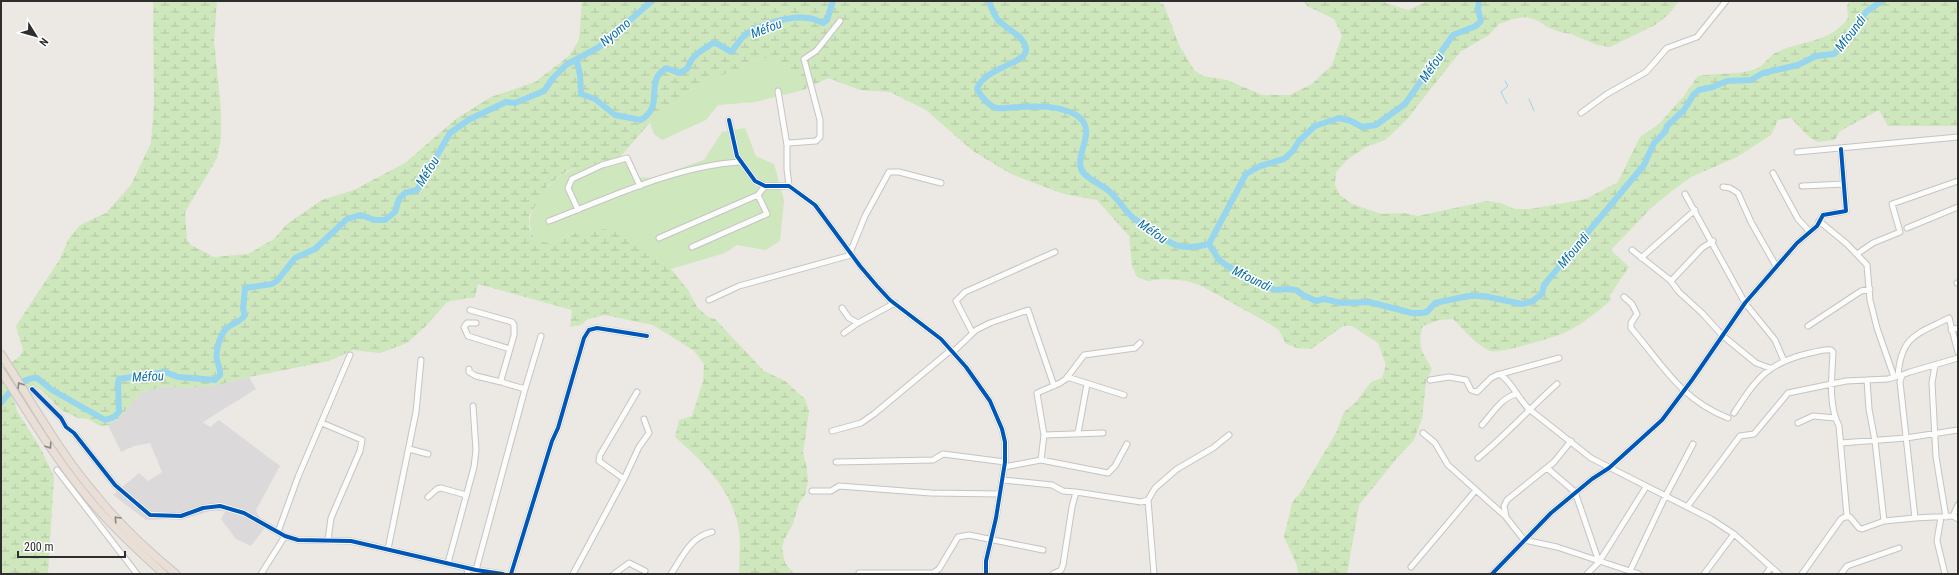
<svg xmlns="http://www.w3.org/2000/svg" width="1959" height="575" font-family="'Roboto Condensed',sans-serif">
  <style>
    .industrial { fill: #dcd9db }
    .grass { fill: #cee7bd }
    .wetland { fill: url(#wetland-marsh) }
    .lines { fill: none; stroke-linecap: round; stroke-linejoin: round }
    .stream { stroke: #97d6ee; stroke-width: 1 }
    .river { stroke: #97d6ee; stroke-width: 6 }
    .minor-casing { stroke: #c5c4c5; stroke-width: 7 }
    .highway-casing { stroke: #c6c5c4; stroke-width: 9 }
    .minor { stroke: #fcfcfb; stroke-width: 5 }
    .highway { stroke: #eadfd6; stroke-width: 7 }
    .cycleway-casing { stroke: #fff; stroke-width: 6 }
    .cycleway { stroke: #0057b8; stroke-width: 4 }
    .oneway { stroke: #8c8682 }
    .labels { text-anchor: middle; stroke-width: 3; stroke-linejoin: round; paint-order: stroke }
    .water-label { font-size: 13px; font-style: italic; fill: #0a6ea5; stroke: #fff }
  </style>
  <defs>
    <pattern id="wetland-marsh" width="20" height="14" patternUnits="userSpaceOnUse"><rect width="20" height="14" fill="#cee7bd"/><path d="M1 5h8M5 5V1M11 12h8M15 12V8" fill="none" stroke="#b1c6a3"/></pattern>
  </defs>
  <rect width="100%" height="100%" fill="#ece8e4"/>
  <!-- industrial -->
  <path class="industrial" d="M249,377L256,389L203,422L210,427L219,420L280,466L256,510L264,529L251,546L236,539L221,519L225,511H210L188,518L146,520L113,495L139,473L148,481L162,472L150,443L134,446L121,452L108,425L118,419L142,392L168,386L184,388L218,385Z"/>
  <!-- grass -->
  <path class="grass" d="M767,58L790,66L803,90L755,102L718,105L706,120L662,140L654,134L650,123L655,115L662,109L677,102L689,90L699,87L718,76L731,73L753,60Z
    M745,128L756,156L774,164L784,200L780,241L766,250L737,245L725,253L671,269L650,254L579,231L551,243L535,241C527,222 528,218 538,200C556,168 587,165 620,157L629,162L638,177L652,178L704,160L722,132Z"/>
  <!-- wetland -->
  <path class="wetland" d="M153,1H217L214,41L221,110V139L217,158L185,212L187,240L191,245L214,257L248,254L274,239L287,224L322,200L354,190L405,163L456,119L491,97L535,82L569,56L579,40L582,1H1156L1164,5L1179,45L1194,70L1203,76L1227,80L1262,95H1290L1312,84L1332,65L1342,36L1334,19L1307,6L1304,1H1384L1386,3L1408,10L1428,1H1679L1668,15L1655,25L1610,47L1597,45L1571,34L1560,32L1547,27L1539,21L1526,17L1513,19L1499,24L1489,35L1460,52L1407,119L1395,131L1385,140L1366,147L1348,159L1336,172L1335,185L1340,195L1352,204L1382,214L1404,213L1418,216L1487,201L1501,203L1514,209H1530L1586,199L1618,182L1640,137L1659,124L1683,97L1698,76C1716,73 1735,75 1753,70C1763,68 1768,56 1777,52C1803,40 1829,44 1848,18L1847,6L1849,1H1958V126H1888L1879,110L1840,131L1835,140L1817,142L1807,135L1791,118L1778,120L1771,135L1737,157L1691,177L1672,191L1652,207L1611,250L1629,267L1610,295L1611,300C1597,312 1583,324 1566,332C1557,337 1498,354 1490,351C1474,344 1465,330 1453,319L1439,320L1423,326C1416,345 1423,353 1432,369L1426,381L1422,419L1414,440L1397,458L1359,505L1347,574H1299L1296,563L1284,537L1292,503L1302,490L1336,433L1344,412L1355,403L1371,382L1382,378L1386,365L1378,343L1352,326H1343L1311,349L1297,348L1286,344L1279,330L1268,323L1202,286L1187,281L1164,279L1148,281L1137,277L1132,266L1129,236L1097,200L1064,194L1011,174L973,151L926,110L890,92L860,90L828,78L803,90L790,66L767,58L753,60L731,73L718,76L699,87L689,90L677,102L662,109L620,157L567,171L548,185L529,216V227L535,241L551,243L579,231L605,229L629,237L671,269L688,290L697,307L708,317L715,319L764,371L785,381L805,399L809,411L803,453L807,468L808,481L805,495L799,503L793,524L784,540L782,548L785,563L794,574H739C739,560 741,545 739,531C733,490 704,463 675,437L679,420L692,416L703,381L704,364L694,351L653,325L605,315L588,319L581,325L570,327L572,310L478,284L475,298H467L447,302L427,325L407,343L380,353L353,350L329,361L249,377L218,385L184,388L168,386L142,392L118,419L108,425L100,426L88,419L78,418L61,410L43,392L33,385L13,397L17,411L41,449L54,477L48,574H1V371L20,356L23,350L16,326L60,259L68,240L80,225L106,213L131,185L151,143L154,104Z"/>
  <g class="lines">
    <!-- stream -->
    <path class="stream" d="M1505,81L1508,86L1501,92L1507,104
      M1529,99L1534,111"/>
    <!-- river -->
    <path class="river" d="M989,1C991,7 994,15 998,20C1006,29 1027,37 1026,51C1025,63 983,69 977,89C981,96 987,105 996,108C1002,109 1010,107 1017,107C1035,106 1059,105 1076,115C1100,130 1073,154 1082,171C1088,180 1101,184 1109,191C1117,198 1123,208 1131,216C1137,221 1144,225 1151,230C1173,246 1181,251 1209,244L1246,174L1260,166L1284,159L1293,151L1299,141L1315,126L1339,118L1351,121L1362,127L1376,125L1405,104L1453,35L1476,26L1481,21L1478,9L1479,1
      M577,61L580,75L581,94L595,99L615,115L641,120C666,104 643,83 666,68L679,73L687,69L692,59L698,53L713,43L718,44L731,52C736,47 738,42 743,37C756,25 790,15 808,18C813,18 818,21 823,23L827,20L833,1
      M1209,244L1219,260L1235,271L1275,290L1287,289L1296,290L1303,295L1316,301L1324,299L1342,303L1369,302L1412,313H1422L1427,312L1435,303L1468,296H1484L1522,304L1531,302L1542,294L1544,285L1644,165L1654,143L1665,132L1667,126L1684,110L1694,94L1699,90L1713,87L1727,81L1751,80L1763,73L1798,65L1816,56L1834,54L1867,11L1882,1
      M1,403C9,392 22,377 37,378L52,390L105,420L114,417L119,412L118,383L119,379L165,372L178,377L215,380L220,375C221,369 218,366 217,360C215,352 220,336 225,330C231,323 240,323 245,315L243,309L245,288L272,284L277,281L295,258L315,249L347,219L360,215L375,220H385L395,212L399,199L405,193L417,190L450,133L470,119L506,102L515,103L544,91L553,78L566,65L599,47L652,1"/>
    <defs>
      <path id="minor" d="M778,91L787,145V169L789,186
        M1581,113L1607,94L1646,72L1667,48L1697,37L1726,1
        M729,120L737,156L755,181L765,186H789L815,205L860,266L877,286L890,300L941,339L966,367L990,401L1002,429L1005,442V462L996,518L986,561V574
        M787,145L789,143L816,141L820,137V120L804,59L816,51L840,21
        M1797,152L1958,137
        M1773,173L1798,219L1810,232
        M1802,186L1844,184
        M1723,187L1730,188L1738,193L1751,222L1776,266
        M1685,194L1745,303L1775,340L1784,361
        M578,210L568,188L572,179L602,165L627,158L640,186
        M549,221C609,198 675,166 740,162
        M1819,221L1847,244L1867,265L1870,300L1877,328L1894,377
        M1907,228L1958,207
        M659,238L758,195L765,186
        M692,247L767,214L758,195
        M1632,250L1670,280L1679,292L1702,313L1723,336L1756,363L1770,368
        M850,253L865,216L889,172H899L941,183
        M1857,254L1873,243L1900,232L1892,204L1958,181
        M1641,258L1695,210
        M1671,281L1702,248L1713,241
        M1957,283H1958
        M1624,297L1632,304L1637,314L1631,323V328C1663,365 1680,399 1728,418
        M709,300L739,286L851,255
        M842,308L849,318L858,323
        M470,310L512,322L514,325V335L501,380L504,383L525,389
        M476,323H467L464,327L468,336L510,349
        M1808,326L1861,291L1870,289
        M1951,330L1958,328
        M972,332L956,301L965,292L1055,252
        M844,333L858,323L895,303
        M953,352L976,330L990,323L1028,310L1054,386
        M1958,358L1910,372L1902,375L1900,382L1915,518L1953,516L1958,519
        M1935,365L1932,383L1936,457L1946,517
        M469,369V372L476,376L501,382
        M1501,375C1511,381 1519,400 1529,409L1591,458L1711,519L1734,534L1779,574
        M1898,376C1901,335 1918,334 1949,318L1958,352
        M1067,377L1124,395
        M1430,380L1449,377L1466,380L1471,390L1477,392L1491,378L1497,375L1559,358
        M1867,380L1869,409L1875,441L1884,521
        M32,389L61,418L66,427L74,433L115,485L150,515L181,516L203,508L220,506L244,513L285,536L298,540L351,541L476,570L503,574
        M1734,413C1757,378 1767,363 1810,353C1816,352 1824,349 1831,350L1833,352C1832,376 1828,405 1839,426L1847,516
        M322,423L362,440L360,451L331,518L328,540
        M1798,423L1813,416L1835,418
        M1482,425C1493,413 1500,399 1516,394
        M832,431L861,423L874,414L951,350
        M1078,433L1087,384
        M1423,433L1435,443L1448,465L1505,516
        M1044,435L1103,433
        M1571,441L1554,462L1507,500L1504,506L1506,517L1524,540L1557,547L1639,574
        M1841,443L1906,438L1958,430
        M409,449L428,454
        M1478,458C1506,435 1530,408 1557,384
        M1041,460L1044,435L1037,393L1060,383L1066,379L1084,355L1135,348L1140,343
        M836,462L933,460L943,454L1005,462
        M1004,467L1041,460L1108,473L1115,466L1127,444
        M1547,468L1575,492L1599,562
        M57,470L137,574
        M624,479L639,447L649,433L644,419
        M1003,480L1052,485L1063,491L1076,492
        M812,491H831L839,486L931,493L1000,494
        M428,497L437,489L441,488L466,495
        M1687,507L1740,436L1754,434L1788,393L1846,381L1888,379L1902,375
        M1953,516L1958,505
        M1941,517L1937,541L1945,574
        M278,532L298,477L350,355
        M388,549L416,412L421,360
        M448,563L474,467L476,450L473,406
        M1411,567L1476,490
        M476,570L525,389L541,336
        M1630,571L1665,497L1693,444
        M859,573H933L939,569L958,537L969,535L1043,550
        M261,574L285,536
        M467,574L469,568
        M511,574L552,441L558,428L584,338L589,330L597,328L647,336
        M573,574L624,479L599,461L600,455L637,392
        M614,574L629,563L645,571
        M671,574C683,556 690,537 712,532
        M1053,574L1061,570L1063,565L1072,507L1076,492L1141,502L1148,500
        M1154,574L1148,500L1155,488L1177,469L1213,448L1229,435
        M1492,574L1551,513L1592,479L1609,468L1662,420L1692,380L1745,303L1797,243L1817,226L1823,215L1846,211L1841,149
        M1587,574L1599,562L1646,487
        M1704,574L1734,534
        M1766,574L1771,567
        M1802,574L1841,519L1845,517H1850L1859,528L1862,529L1884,521L1915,518
        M1841,574L1847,566L1899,548"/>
      <path id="highway" d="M1,354C32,402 59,452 96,495C119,524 147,550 176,574
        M1,371C28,413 53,455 85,494C108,523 136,549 164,574"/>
    </defs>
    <!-- minor casing -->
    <use href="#minor" class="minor-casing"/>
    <!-- highway casing -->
    <use href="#highway" class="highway-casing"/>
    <!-- minor -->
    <use href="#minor" class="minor"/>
    <!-- highway -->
    <use href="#highway" class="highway"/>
    <defs>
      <path id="cycleway" d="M729,120L737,156L755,181L765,186H789L815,205L860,266L877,286L890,300L941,339L966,367L990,401L1002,429L1005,442V462L996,518L986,561V574
        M32,389L61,418L66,427L74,433L115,485L150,515L181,516L203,508L220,506L244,513L285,536L298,540L351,541L476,570L503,574
        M511,574L552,441L558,428L584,338L589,330L597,328L647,336
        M1492,574L1551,513L1592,479L1609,468L1662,420L1692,380L1745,303L1797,243L1817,226L1823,215L1846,211L1841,149"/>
    </defs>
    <!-- cycleway casing -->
    <use href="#cycleway" class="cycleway-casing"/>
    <!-- cycleway -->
    <use href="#cycleway" class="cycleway"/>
  </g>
  <!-- one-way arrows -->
  <defs><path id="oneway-chevron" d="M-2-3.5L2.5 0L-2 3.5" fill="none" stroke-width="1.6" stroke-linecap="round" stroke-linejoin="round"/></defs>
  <g class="oneway">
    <use href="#oneway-chevron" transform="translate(20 385) rotate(-122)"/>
    <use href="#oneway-chevron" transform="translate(49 446) rotate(56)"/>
    <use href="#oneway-chevron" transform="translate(117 519) rotate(-133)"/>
  </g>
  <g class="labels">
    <!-- water labels -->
    <g class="water-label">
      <text transform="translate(766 28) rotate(-20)" y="5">Méfou</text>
      <text transform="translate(615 32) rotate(-40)" y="5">Nyomo</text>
      <text transform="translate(1850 33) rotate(-52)" y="5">Mfoundi</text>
      <text transform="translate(1431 67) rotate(-55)" y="5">Méfou</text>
      <text transform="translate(427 171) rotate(-58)" y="5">Méfou</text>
      <text transform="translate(1153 231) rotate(35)" y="5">Méfou</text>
      <text transform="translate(1573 250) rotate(-50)" y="5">Mfoundi</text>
      <text transform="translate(1252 278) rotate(26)" y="5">Mfoundi</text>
      <text transform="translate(148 376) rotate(-3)" y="5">Méfou</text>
    </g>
  </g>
  <!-- border -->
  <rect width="1959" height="575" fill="none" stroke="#2e2e2e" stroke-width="4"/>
  <!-- north arrow -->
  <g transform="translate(36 36) rotate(127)" stroke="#ffffff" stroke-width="3" paint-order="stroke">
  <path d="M0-3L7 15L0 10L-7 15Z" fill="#2e2e2e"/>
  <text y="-6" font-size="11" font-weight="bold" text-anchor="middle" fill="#2e2e2e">N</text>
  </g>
  <!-- scale -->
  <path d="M18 551v6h107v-6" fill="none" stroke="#2e2e2e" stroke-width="2"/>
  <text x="24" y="551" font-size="12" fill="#2e2e2e" stroke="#ffffff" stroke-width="3" paint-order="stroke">200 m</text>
</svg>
